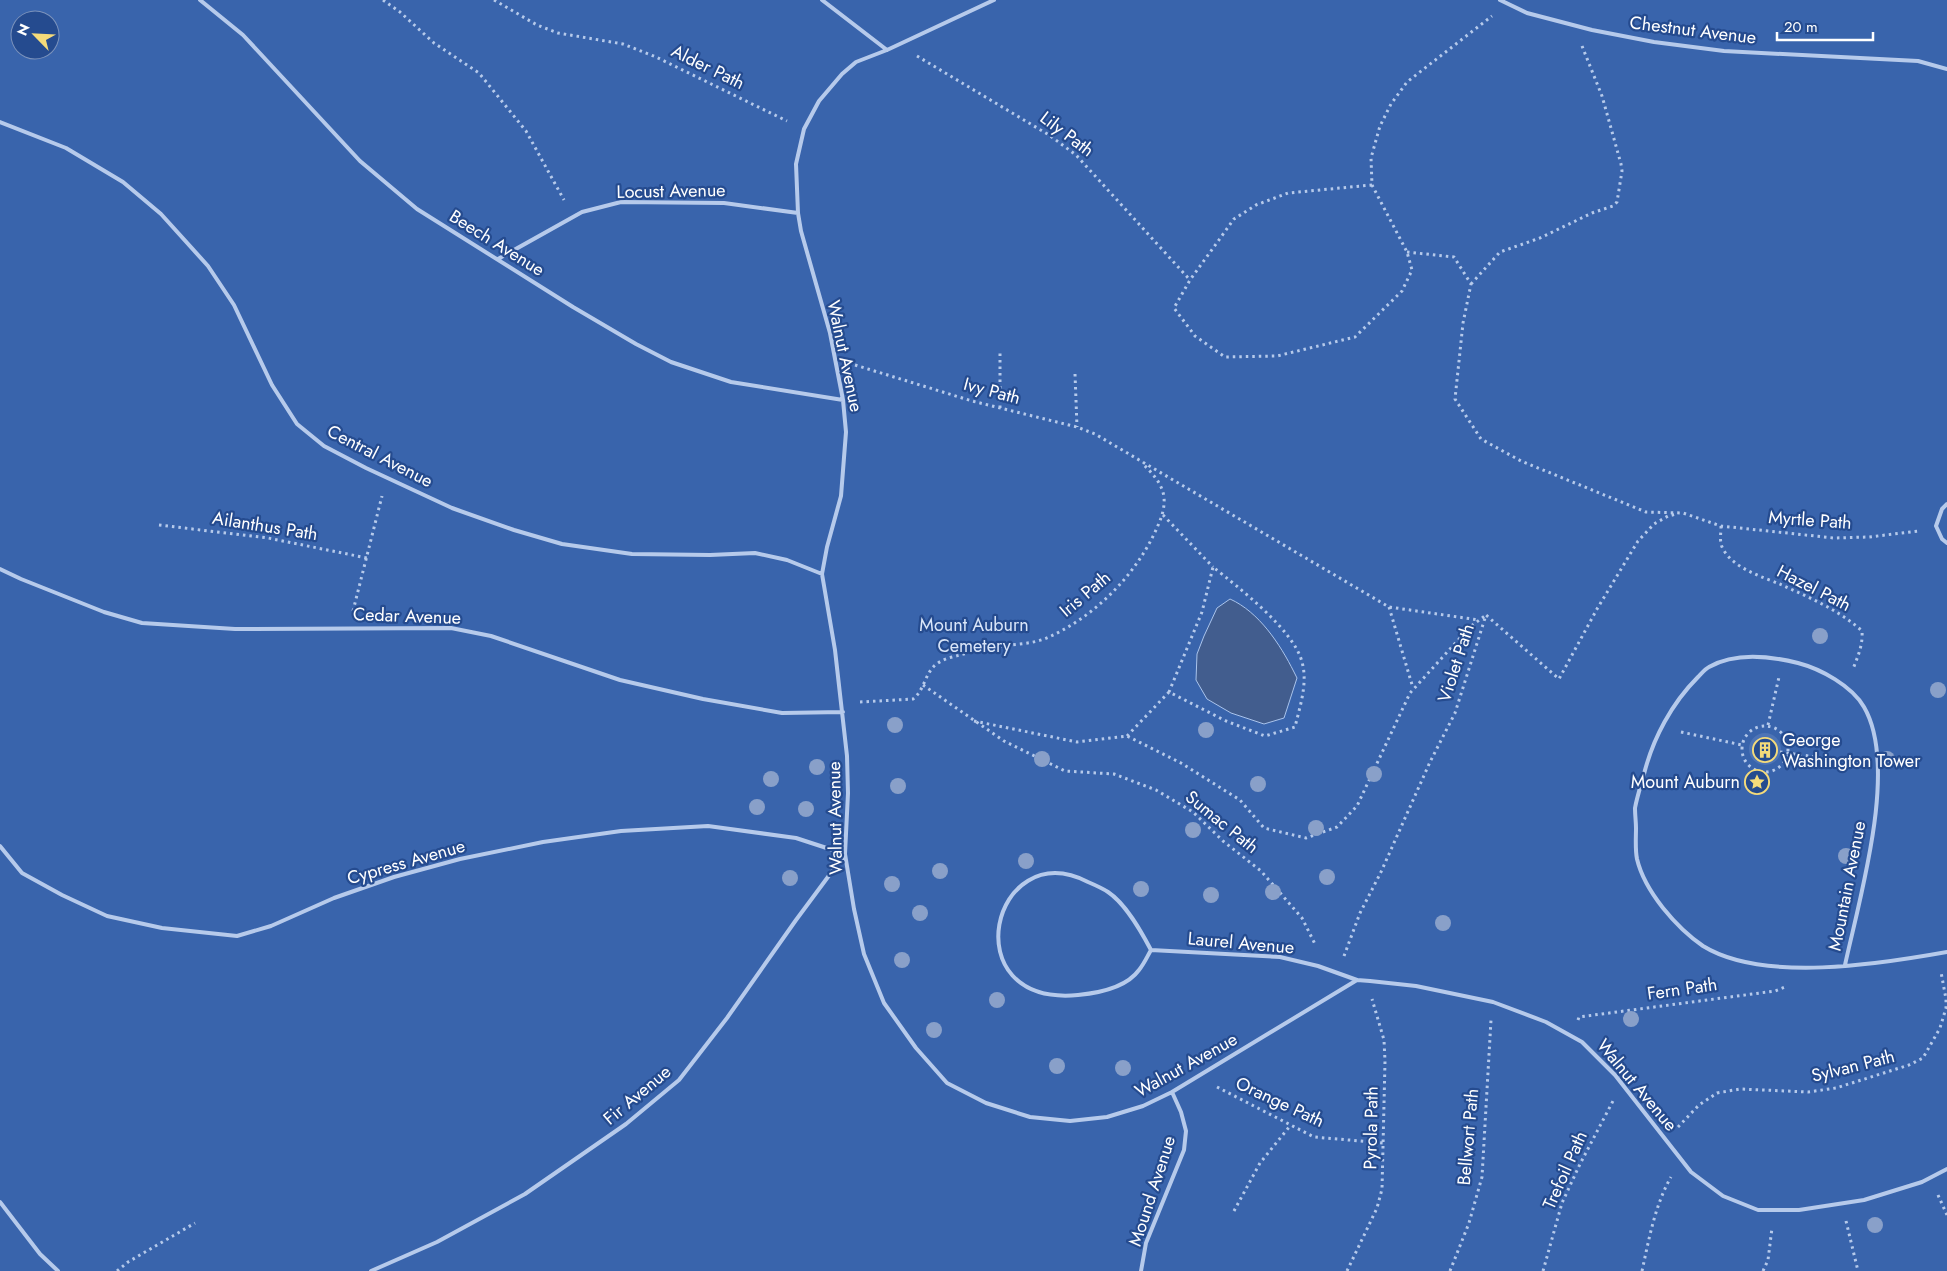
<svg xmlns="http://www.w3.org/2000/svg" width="1947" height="1271" font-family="Jost,sans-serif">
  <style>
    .green { fill: #3964ac; fill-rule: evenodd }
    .water { fill: #425d8e; stroke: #aac4ec }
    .building { fill: #4d74b6 }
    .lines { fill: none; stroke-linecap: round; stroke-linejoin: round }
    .path { stroke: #b6caeb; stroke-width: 3; stroke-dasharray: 2.5 4; stroke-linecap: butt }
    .service { stroke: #b6caeb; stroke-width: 4 }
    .tree { fill: #89a0c9 }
    .labels { text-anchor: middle; stroke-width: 4.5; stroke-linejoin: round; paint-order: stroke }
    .street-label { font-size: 18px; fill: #fff; stroke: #254b8f }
    .park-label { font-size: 18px; fill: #dae6f9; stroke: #254b8f }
    .poi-label { font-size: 18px; fill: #fff; stroke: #254b8f; text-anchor: start }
  </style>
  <rect width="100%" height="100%" fill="#254b8f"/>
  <!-- green -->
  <path class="green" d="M0,0H1947V1271H0ZM20,20H50V50H20Z"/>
  <!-- water -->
  <path class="water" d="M1230,599C1259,612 1280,644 1294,672L1297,678L1284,718L1264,724L1231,713L1207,699L1196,680L1197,654L1204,636L1217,608Z"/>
  <!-- building -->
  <path class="building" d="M1749 749a16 16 0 1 1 32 0a16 16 0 1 1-32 0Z"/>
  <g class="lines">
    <!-- path -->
    <path class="path" d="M383,0L400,12L434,43L479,73L526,131L564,200
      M494,0L537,25L558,33L623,44L656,57L787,121
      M917,56L1049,135L1076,155L1190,280
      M1372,185L1288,193L1256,205L1234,219L1190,280L1174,308L1195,336L1225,357L1277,356L1355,337L1402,291L1412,270L1407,252L1372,185L1371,158L1380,126L1391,104L1407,82L1492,16
      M1407,252L1454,257L1471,284L1463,323L1455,399L1481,439L1521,461L1646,512L1683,513L1721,526L1834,538L1869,537L1919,531
      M1471,284L1500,252L1540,238L1592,213L1613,206L1617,202L1622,171L1621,164L1602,96L1582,46
      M855,365L972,401L1077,427L1095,434L1389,607L1479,620
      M1075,374L1077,427
      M1000,408V351
      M1163,515L1213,567
      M159,525L268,538L367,558
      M1721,526C1721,534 1719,542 1723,549C1734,569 1763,577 1782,585C1810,598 1839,610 1862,631C1863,645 1858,656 1853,669
      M1389,607L1413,688
      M353,611L382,496
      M923,685L1004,741L1065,771L1114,774L1156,790L1193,812L1223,841L1261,871L1302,918L1316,946
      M860,702L913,699C925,690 925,671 938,663C945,658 953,657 960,655C971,652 982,649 993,647C1011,644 1032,645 1049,637C1095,616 1135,576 1156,530C1161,519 1165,509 1164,497C1162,483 1152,473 1142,463
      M974,721L1077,742L1127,736L1181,763L1240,800L1264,828L1306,838L1337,827L1357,806L1410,693L1470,627L1486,615
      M1768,725L1779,677
      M1742 749a23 23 0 1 1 46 0a23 23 0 1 1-46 0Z
      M1681,732L1742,745
      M1127,736L1169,692L1226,721L1265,736L1295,727C1300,706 1308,683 1302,662C1294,630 1238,587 1213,567L1202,612L1169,692
      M1780,752L1860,763
      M1344,956L1360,913L1381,872L1430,762L1455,713L1486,615L1559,679L1597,609L1638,541L1654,524L1668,516L1677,514
      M1578,1020L1579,1017L1775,991L1785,987
      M1217,1087L1314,1137L1384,1143
      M1678,1127L1699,1105L1717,1093L1740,1089L1808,1092L1836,1088L1909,1065L1923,1058L1940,1028L1946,1008V999L1941,972
      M1938,1195L1947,1215
      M1234,1211L1260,1163L1290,1126
      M1846,1221L1858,1271
      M117,1271L128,1262L195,1223
      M1347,1271L1377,1208L1382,1189L1385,1061L1384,1040L1372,999
      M1450,1271L1469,1223L1482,1177L1491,1020
      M1543,1271L1562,1203L1580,1164L1613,1101
      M1642,1271C1649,1239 1655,1205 1671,1177
      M1763,1271L1768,1260L1772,1228"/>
    <!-- service -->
    <path class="service" d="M200,0L243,35L360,161L417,209L573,307L636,344L671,362L731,382L843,400
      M822,0L887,50
      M994,0L887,50L856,62L842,74L819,101L804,129L796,164L798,213L801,231L830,333L843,400L846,432L841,496L827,547L822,574L835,650L847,756L848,793L845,854L854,909L864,954L884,1003L916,1048L947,1083L986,1103L1030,1117L1070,1121L1107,1117L1143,1106L1172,1092L1357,980L1370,981L1416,986L1493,1002L1546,1022L1582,1042L1615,1075L1691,1172L1723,1196L1758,1210H1799L1864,1200L1922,1182L1947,1169
      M1500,0L1527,13L1592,30L1654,42L1724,51L1918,61L1947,69
      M0,122L66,148L123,182L161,214L208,266L234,305L272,385L297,424L324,446L366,468L452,508L514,530L562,544L632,554L710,555L755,553L787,560L822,574
      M498,259L582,212L621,202L724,203L798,213
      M1947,504L1942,509L1936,526L1942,539L1947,543
      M0,569L21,579L104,612L142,623L235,629L451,628L491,636L620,680L703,699L782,713L843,712
      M0,846L22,873L62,895L107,916L162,928L237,936L271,926L334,898L394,877L460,859L543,842L621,831L708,826L796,838L845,854
      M1151,950C1147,957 1144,964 1139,970C1126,988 1099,993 1078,995C951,1007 992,833 1088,882C1095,885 1102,888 1108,892C1126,904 1141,931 1151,950L1280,957L1318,966L1357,980
      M1845,965C1859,900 1899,767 1864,707C1852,686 1821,669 1798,663C1770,656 1735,652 1709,667C1705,669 1701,674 1698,677C1672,703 1653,738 1644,774C1641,785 1637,797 1635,808C1635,815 1636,822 1636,828C1636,838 1635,849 1637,859C1641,876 1652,894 1663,908C1675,923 1687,935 1703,946C1763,983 1880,964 1947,952
      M0,1202L40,1254L58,1271
      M371,1271L437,1242L525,1194L626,1124L679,1080L727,1018L796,920L845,854
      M1141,1271L1146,1243L1184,1150L1186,1131L1181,1112L1172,1092"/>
  </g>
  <!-- trees -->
  <g class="tree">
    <circle cx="1820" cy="636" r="8"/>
    <circle cx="1938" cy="690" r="8"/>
    <circle cx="895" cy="725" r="8"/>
    <circle cx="1206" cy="730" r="8"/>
    <circle cx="1042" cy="759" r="8"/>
    <circle cx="1887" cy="759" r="8"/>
    <circle cx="817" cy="767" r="8"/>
    <circle cx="1374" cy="774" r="8"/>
    <circle cx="771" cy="779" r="8"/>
    <circle cx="1258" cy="784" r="8"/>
    <circle cx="898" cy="786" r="8"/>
    <circle cx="757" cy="807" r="8"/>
    <circle cx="806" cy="809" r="8"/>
    <circle cx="1316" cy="828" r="8"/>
    <circle cx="1193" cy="830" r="8"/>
    <circle cx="1846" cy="856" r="8"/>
    <circle cx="1026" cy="861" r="8"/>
    <circle cx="940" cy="871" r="8"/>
    <circle cx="1327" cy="877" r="8"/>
    <circle cx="790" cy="878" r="8"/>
    <circle cx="892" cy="884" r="8"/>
    <circle cx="1141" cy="889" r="8"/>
    <circle cx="1273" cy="892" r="8"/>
    <circle cx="1211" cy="895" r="8"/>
    <circle cx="920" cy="913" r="8"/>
    <circle cx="1443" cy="923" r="8"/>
    <circle cx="902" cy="960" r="8"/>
    <circle cx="997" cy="1000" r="8"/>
    <circle cx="1631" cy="1019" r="8"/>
    <circle cx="934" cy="1030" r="8"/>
    <circle cx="1057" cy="1066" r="8"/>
    <circle cx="1123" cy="1068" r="8"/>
    <circle cx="1875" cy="1225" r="8"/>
  </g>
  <!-- icons -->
  <defs>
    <symbol id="building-ring" viewBox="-11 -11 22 22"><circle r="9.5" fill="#254b8f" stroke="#f5db7a" stroke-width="1.5"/><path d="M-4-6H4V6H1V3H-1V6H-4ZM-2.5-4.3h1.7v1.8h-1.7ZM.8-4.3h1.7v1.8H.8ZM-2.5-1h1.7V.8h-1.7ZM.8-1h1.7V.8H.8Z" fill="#f5db7a"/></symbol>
    <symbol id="sight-ring" viewBox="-11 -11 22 22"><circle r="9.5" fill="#254b8f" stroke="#f5db7a" stroke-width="1.5"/><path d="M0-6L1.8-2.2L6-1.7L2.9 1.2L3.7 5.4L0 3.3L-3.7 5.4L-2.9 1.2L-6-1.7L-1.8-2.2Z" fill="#f5db7a"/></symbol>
  </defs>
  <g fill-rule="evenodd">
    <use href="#building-ring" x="1751" y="736" width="28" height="28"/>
    <use href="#sight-ring" x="1743" y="768" width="28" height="28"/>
  </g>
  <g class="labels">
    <!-- street labels -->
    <g class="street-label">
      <text transform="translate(1693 30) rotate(7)" y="6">Chestnut Avenue</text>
      <text transform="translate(708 67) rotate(26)" y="6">Alder Path</text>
      <text transform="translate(1067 134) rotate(37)" y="6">Lily Path</text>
      <text transform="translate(671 191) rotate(-1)" y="6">Locust Avenue</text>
      <text transform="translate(497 243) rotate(32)" y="6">Beech Avenue</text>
      <text transform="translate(845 356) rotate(78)" y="6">Walnut Avenue</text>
      <text transform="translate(992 391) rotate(15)" y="6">Ivy Path</text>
      <text transform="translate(380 456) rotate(27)" y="6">Central Avenue</text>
      <text transform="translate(1810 520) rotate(4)" y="6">Myrtle Path</text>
      <text transform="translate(265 526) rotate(9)" y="6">Ailanthus Path</text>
      <text transform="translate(1814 588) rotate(27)" y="6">Hazel Path</text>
      <text transform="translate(1085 594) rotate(-40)" y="6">Iris Path</text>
      <text transform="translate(407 616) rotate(2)" y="6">Cedar Avenue</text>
      <text transform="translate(1456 663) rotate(-72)" y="6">Violet Path</text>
      <text transform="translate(835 818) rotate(-91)" y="6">Walnut Avenue</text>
      <text transform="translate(1222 822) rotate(39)" y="6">Sumac Path</text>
      <text transform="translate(406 862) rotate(-16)" y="6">Cypress Avenue</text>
      <text transform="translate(1847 886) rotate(-79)" y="6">Mountain Avenue</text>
      <text transform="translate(1241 943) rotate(5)" y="6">Laurel Avenue</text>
      <text transform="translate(1682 989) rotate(-8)" y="6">Fern Path</text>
      <text transform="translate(1186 1065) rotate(-29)" y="6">Walnut Avenue</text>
      <text transform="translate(1853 1066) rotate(-14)" y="6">Sylvan Path</text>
      <text transform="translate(1637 1085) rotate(50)" y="6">Walnut Avenue</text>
      <text transform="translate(637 1095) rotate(-40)" y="6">Fir Avenue</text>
      <text transform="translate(1280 1102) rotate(25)" y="6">Orange Path</text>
      <text transform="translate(1371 1128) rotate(-89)" y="6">Pyrola Path</text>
      <text transform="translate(1468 1137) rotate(-85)" y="6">Bellwort Path</text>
      <text transform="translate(1565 1170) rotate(-66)" y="6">Trefoil Path</text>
      <text transform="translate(1152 1191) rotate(-72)" y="6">Mound Avenue</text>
    </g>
    <!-- park labels -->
    <g class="park-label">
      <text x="974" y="631">Mount Auburn<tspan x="974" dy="21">Cemetery</tspan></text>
    </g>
    <!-- poi labels -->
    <g class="poi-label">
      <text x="1782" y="746">George<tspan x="1782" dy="21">Washington Tower</tspan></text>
      <text x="1740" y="788" text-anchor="end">Mount Auburn</text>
    </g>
  </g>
  <!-- north arrow -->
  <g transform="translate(35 35) rotate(294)"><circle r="24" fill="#254b8f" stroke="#7c93bc"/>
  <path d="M0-4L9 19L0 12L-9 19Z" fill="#f5db7a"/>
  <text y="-8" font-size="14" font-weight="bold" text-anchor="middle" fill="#ffffff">N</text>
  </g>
  <!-- scale -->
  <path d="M1777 32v8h96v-8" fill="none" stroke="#ffffff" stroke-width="2.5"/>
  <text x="1784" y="32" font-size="15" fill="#ffffff" stroke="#254b8f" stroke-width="4" paint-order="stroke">20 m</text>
</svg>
